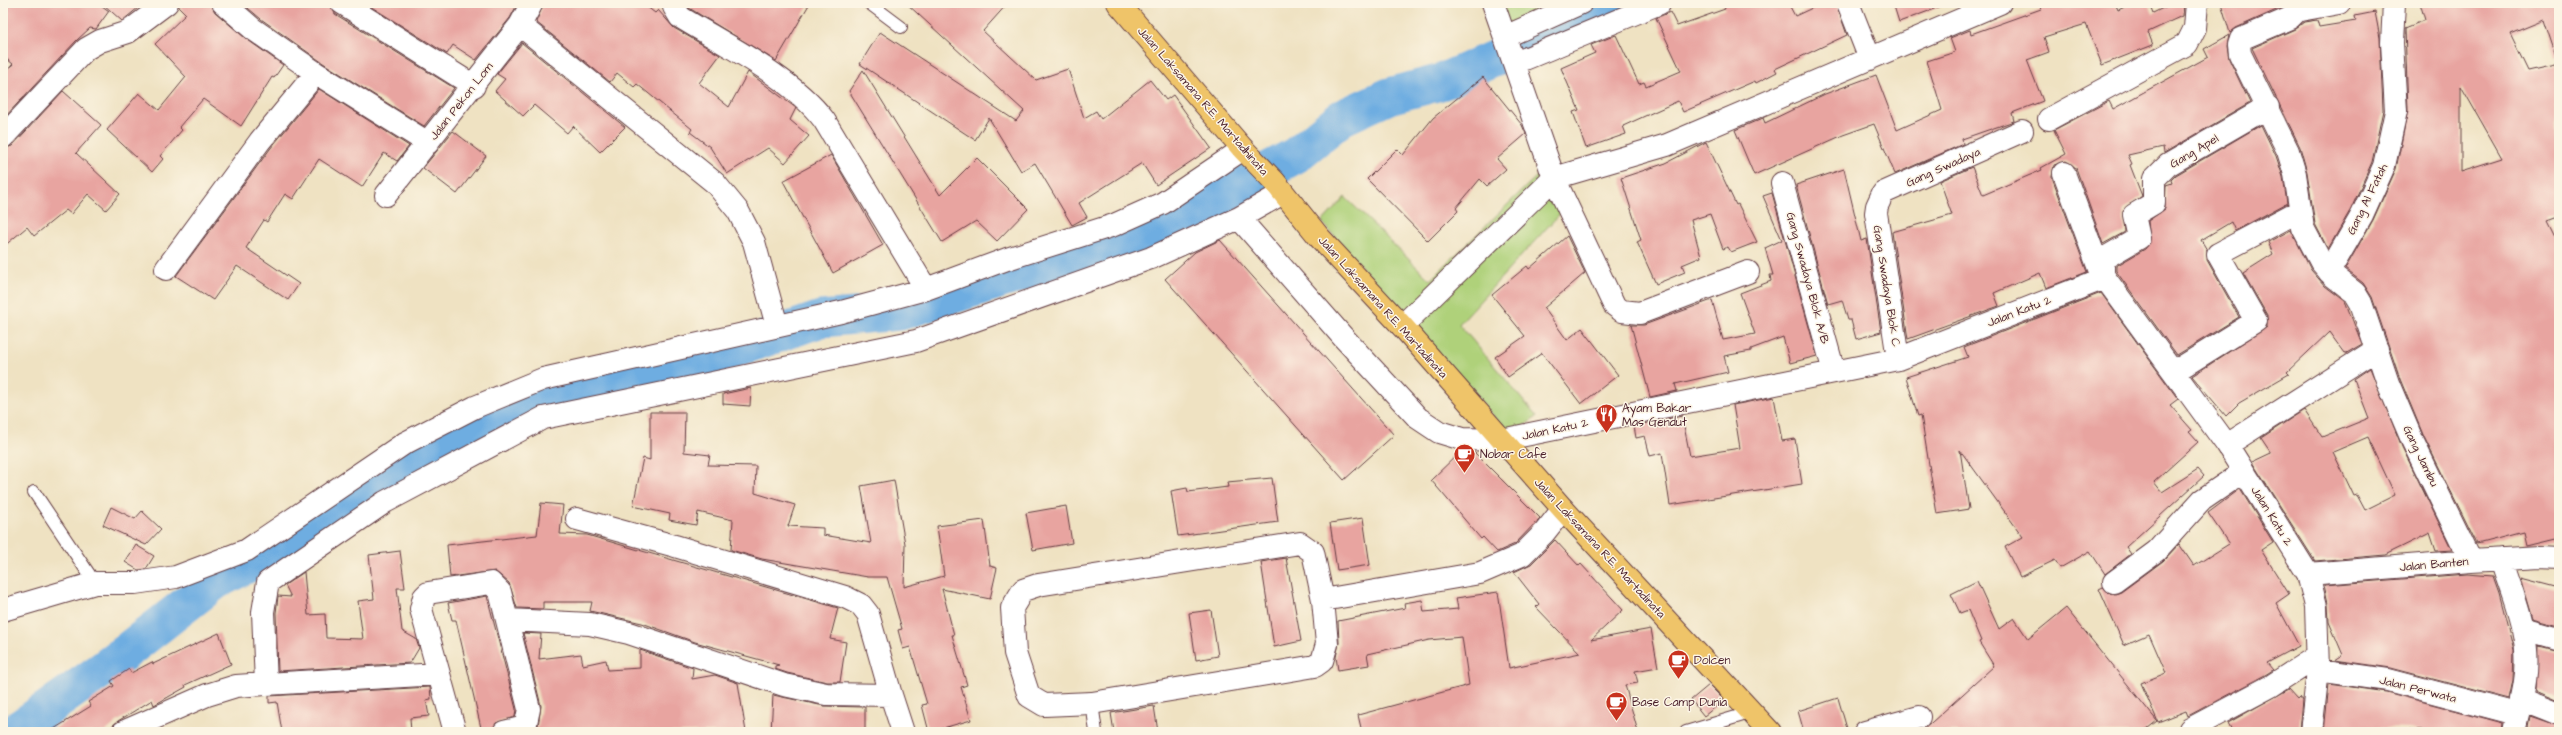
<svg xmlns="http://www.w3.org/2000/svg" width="2562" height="735" font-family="'Architects Daughter',sans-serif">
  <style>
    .green { fill: #afd17a; stroke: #7c7852 }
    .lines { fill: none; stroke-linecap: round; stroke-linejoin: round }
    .river { stroke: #6eade1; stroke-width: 37 }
    .building { fill: #e8a4a0; fill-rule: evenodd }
    .lane-casing { stroke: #633c42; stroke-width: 14 }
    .street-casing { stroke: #633c42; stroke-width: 24 }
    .primary-casing { stroke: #633c42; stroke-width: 24 }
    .lane { stroke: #fff; stroke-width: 12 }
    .street { stroke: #fff; stroke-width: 22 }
    .primary { stroke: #efc469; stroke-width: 22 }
    .labels { text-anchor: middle; stroke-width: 3; stroke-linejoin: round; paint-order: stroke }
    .street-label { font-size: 12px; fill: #4a1f2b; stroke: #fcf5e5 }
    .poi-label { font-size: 12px; fill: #4a1f2b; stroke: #fcf5e5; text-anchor: start }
  </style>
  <rect width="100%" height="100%" fill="#fcf5e5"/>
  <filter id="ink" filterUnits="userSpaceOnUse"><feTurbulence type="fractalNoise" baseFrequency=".025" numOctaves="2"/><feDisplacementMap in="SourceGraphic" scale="8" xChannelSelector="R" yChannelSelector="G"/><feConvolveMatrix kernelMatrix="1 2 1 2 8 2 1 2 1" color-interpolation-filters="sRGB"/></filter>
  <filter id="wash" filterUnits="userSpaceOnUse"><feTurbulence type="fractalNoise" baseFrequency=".012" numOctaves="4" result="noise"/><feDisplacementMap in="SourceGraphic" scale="16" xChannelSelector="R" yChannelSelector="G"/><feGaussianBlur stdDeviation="0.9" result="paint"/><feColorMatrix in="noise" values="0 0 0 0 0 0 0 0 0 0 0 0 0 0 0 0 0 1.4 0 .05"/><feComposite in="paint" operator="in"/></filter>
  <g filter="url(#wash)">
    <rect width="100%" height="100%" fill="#efe2c2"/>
    <!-- green -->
    <path class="green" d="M1482,3H1581L1507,36Z
      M1540,173L1566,207L1459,324L1537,417L1510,435L1322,222L1345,197L1430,280Z"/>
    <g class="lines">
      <!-- river -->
      <path class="river" d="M1514,50L1613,3
        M14,732L106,667L216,581L307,534L425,452L531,399L654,378L821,319L900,312L1075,257L1155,239L1248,181L1296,155L1341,118L1389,96L1441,82L1498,57"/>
    </g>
    <g id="blocks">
      <!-- building -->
      <path class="building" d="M3,3H98L109,11L96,29L90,28L77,40L3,119V75L13,64L3,56Z
        M102,3H144L122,21Z
        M179,3H211L215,12L245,38L283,65L274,78L272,77L241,126L203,99L179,127L182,130L160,156L163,159L152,172L107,130L139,93L159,110L186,77L155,44L186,14L179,7Z
        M242,3H330L335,14L454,88L424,126L323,63L261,19Z
        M365,3H518L510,18L476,60L453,45L447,54Z
        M544,3H642L655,13L658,10L674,28L720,55L699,83L729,107L748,72L796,108L790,120L809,136L785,163L768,148L727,174L710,147L690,132L692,129L637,84L634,87L617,73L610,82L536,22Z
        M687,3H810L776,61L689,8Z
        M906,3H1008L983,31L1036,80L1068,69L1084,118L1096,111L1101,119L1150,80L1166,100L1173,95L1211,148L1156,185L1142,163L1079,203L1087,217L1072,225L1035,163L1021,171L989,118L975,140L860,64L880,32L1016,121L1024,111Z
        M1723,3H1788L1795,16L1823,3H1836L1847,35L1775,69L1777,72L1756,83L1755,81L1683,112L1678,101L1623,126L1626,134L1586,148L1573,112L1579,110L1561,68L1595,53L1591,45L1616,35L1639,84L1644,82L1646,86L1681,71L1656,18L1670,12L1677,26L1725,9Z
        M1893,3H1944L1945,5L1899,22Z
        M2050,3H2115L2118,10L2134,3H2149L2153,13L2173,3H2184L2183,16L2148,32L2153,45L2102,65L2086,24L2044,37L2049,52L2027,60L2043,101L2012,113L2014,121L1962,139L1963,144L1895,174L1874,124L1843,135L1754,175L1735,130L1763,118L1765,123L1825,94L1876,75L1897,130L1942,110L1927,61L1955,52L1950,38L1970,30L1971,34L2041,9L2040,6Z
        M2221,3H2284L2283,7L2236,28L2230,33Z
        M2420,3H2559V55L2556,56L2544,20L2510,34L2528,71L2559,64V216L2548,220L2559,242V537L2526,545L2523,532L2477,544L2424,437L2400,379L2372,297L2363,283L2345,269L2373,220L2396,169L2408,110L2405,28L2425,20ZM2461,86L2502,158L2461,171Z
        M2375,12L2380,38L2383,110L2372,162L2351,209L2328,249L2315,224L2307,172L2300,147L2252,48L2295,29L2304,22L2317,20L2319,27L2356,21L2355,16Z
        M2229,35L2227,46L2229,59L2250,103L2164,153L2163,147L2128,155L2132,164L2130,165L2142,196L2123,210L2125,232L2103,244L2076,168L2066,161L2054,165L2052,177L2087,272L2046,288L2040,273L1994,293L1999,306L1908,339L1892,232L1952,215L1940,181L1972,167L1983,195L2042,170L2041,168L2066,154L2054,130L2109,101L2113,109L2208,57L2204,49Z
        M522,43L625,127L600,152L573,126L567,133L534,105L523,116L495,91L505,79L497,74Z
        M863,70L940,195L977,158L1028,209L997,241L976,221L942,242L849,91Z
        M1483,77L1522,125L1526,134L1497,159L1506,169L1487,186L1480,179L1456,208L1458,211L1428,241L1367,179L1397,149L1403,155L1433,118Z
        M319,89L409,146L397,161L384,153L362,187L319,159L293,199L285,194L267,222L264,220L246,248L299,284L288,300L237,266L213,300L176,276L270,149Z
        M63,91L101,125L76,153L120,194L106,210L88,194L71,214L66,210L34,236L27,227L3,247V149L12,146Z
        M2261,125L2276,156L2283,177L2287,203L2235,231L2231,222L2201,240L2207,250V260L2239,317L2177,355L2116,271V266L2145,249L2150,243L2148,221L2165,209L2166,185L2172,183L2171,180L2176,175Z
        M453,131L486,156L457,194L423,168Z
        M1706,142L1736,205L1738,204L1757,242L1731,252L1728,247L1723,249L1710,214L1691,220L1701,257L1682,265L1685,272L1656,284L1637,242L1641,240L1621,178L1666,163Z
        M831,155L883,245L833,273L783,181Z
        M1844,169L1861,241L1867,239L1881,332L1856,339L1851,320H1848L1842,300L1828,304L1796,185Z
        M1772,193L1817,356L1790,363L1783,337L1751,349V351L1724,356L1728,372L1675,384L1677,391L1650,397L1631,325H1644L1712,300L1723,340L1755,334L1740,293L1771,281L1770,275H1773L1765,248L1782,240L1763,196Z
        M2291,230L2311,270L2325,286L2345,301L2362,344L2345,354L2329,332L2287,372L2289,374L2239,403L2226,416L2192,376L2267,327V315L2243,273L2273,254L2268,242Z
        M1567,236L1585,273L1544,308L1567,340L1582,328L1618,375L1581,404L1542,353L1508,377L1495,357L1525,336L1492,295L1527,266L1529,269Z
        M1220,240L1394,435L1344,480L1165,279L1195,252Z
        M2101,293L2178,399L2170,405L2192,430L2189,432L2198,442L2154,482L2162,492L2198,469L2204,476L2126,547L2131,554L2105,574L2090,551L2060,568L2055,560L2020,577L2005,547L2023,537L1960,450L1969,509L1937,514L1921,415L1918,416L1906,377L1968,357L1964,347Z
        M2370,368L2402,447L2452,550L2436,551L2430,533L2385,555L2315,561L2252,462L2271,453L2261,438L2304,410L2322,437L2369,418L2354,379ZM2368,437L2395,495L2365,510L2357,495L2354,496L2333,452Z
        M751,388L750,406L723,404V394Z
        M1774,397L1782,441L1795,439L1802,484L1670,505L1662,453L1650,456L1645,436L1636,438L1634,426L1653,422L1658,428L1657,421L1682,416L1690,456L1740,448L1733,405Z
        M650,412H685L684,452L710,455L708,465L756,466L755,493L795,505L788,526L823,528V535L871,543L861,486L894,480L905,544L904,587L944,576L937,526L984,520L990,566L997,568L990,599L942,589L954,635H952L967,685L961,687L971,720L929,732L922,705L927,704L910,647L903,649L898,630L902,629L887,577H868L762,559L731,550L733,520L698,512L696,525L669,520L670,514L633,506L643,458L650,460Z
        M1461,451L1474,452L1540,518L1515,544L1497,552L1483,537L1481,539L1431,480Z
        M1272,478L1278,522L1178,536L1171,491L1187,488L1188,492L1228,487L1227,482Z
        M2240,489L2273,542L2261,550L2289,594L2276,603L2299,646L2267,663L2273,670L2265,675L2188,716L2186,711L2158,722L2141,683L2166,673L2149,634L2124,645L2099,589L2103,587L2109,593L2115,594L2121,592L2163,561L2179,544L2194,566L2229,544L2208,513Z
        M541,503L563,505L560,534L587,535L838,608L830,639L846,642L840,682H827L787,673L775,669V666L779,665L695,642L642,623L590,611L592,602H543V609L517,608L509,583L495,571L450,577L447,545L537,535Z
        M1066,506L1072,543L1033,550L1026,513Z
        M111,507L135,519L142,511L161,529L146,545L103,525Z
        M1363,518L1370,565L1337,570L1330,523Z
        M1555,540L1579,566L1581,564L1623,610L1591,640L1651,629L1658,667L1635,671L1638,683L1625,685L1638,732H1362L1358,715L1469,685L1462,637L1429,640L1367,654L1369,665L1338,670L1336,657L1339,643L1338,621L1405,608L1404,603L1422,600L1424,612L1458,609L1456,598L1498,592L1509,668L1580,653L1536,607L1539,604L1514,572L1531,564Z
        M136,545L154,556L146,569L138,570L125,562Z
        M400,551L405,588H397L402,631L416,639L419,648L410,663L278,671L276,613L278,596L291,597L285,585L304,572L308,615L325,614L326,638L363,639L358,601L374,599L369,555Z
        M1286,558L1301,641L1274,647L1261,562Z
        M2467,574L2493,576L2499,593L2514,650L2513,680L2509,699L2391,668L2335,660L2343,655L2329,622L2328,603L2324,585Z
        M2521,578L2559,588V626L2533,619Z
        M1977,581L1999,629L2014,618L2028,639L2066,608L2157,721L2143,732H1921L1994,666L1979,642L1981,641L1968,610L1960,613L1951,594Z
        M487,596L516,709L515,717L496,723L492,732H482L456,620H452L448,603Z
        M1211,610L1218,656L1196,660L1189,613Z
        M219,633L231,664L185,685L186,687L154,705L152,700L118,721L105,732H49L91,706L88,702L114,686L111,681L129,669L131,673L152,662L153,664Z
        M523,633L541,634L539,659L581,654L583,665L606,660L608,670L640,668V650L693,668L692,679L715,675L738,683L746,732H535L538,726L541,706Z
        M2538,646L2559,651V701L2536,691Z
        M2329,684L2386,692L2503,723L2502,732H2423V730L2387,728H2365V732H2324Z
        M1709,685L1724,700L1704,716L1691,700Z
        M430,687L431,699L426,700L429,716L410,718L411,732H282L277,702L269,703V696Z
        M2289,689L2298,699L2300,697L2302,700L2299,731L2233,732L2228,723Z
        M773,695L824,706L865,707V732H771Z
        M1838,698L1848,732H1804L1798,711Z
        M1154,706L1158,732H1114L1111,713Z
        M2530,716L2559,726V732H2527Z"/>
    </g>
  </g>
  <g filter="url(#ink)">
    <use href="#blocks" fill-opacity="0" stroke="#633c42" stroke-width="1"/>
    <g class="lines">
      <defs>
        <path id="lane" d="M869,3L901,27
          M34,492L95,583
          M1092,703L1096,732
          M1686,732L1753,712"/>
        <path id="street" d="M223,3L253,29L316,73
          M342,3L474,86
          M675,3L674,7L680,17C727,46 791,77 824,120L926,289
          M1493,3L1554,178L1614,305L1622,311L1640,313L1748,272
          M1848,3L1870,59
          M2297,3L2295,13L2290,18L2241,39L2239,45L2240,54L2288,151L2295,174L2303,228L2321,262L2333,276L2355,293L2361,303L2388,383L2413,442L2471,561
          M2295,11L2339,3
          M520,25L715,183L738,211L754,242L777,326
          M1507,36L1581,3
          M1515,63L1660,3
          M2049,119L2187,44L2195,28L2197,3
          M3,137L86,49L100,41L128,32L167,3
          M2064,173L2102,277
          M1782,183L1834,372
          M386,195L520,25L532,3
          M1239,218L1343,337L1418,418L1439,432L1462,439L1501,440L1898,359L2105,278L2227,445L2308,574L2316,606L2318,670L2311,732
          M166,269L260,141L316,73L428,143
          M2329,272L2362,215L2384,166L2396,111L2392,43L2394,3
          M2103,279V259L2139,238L2134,215L2154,203V179L2168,165L2268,107
          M1402,326L1554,178L1667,145L2000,3
          M1898,359L1876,213L1877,206L1883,193L2022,131
          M2174,372L2256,321L2218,254L2299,211
          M2227,445L2377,349
          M577,519L675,546L845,597L861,605L868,614L891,695
          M2501,559C2514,599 2532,638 2525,681C2523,698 2517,715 2514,732
          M2308,574L2471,561L2540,557L2559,558
          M2114,582L2156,551L2202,500L2243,472
          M1323,600L1327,644L1322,661L1315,666L1092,703L1044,705L1029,696L1015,653L1012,608L1023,590L1038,585L1300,543L1313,552L1323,600L1480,573L1522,555L1544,533L1563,509
          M3,610L95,583H135L176,577L247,550L405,443L475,407L543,379L841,312L926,289L1007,259L1114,225L1163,203L1243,149
          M508,620L590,624L629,633L784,685L826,694L891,695L903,732
          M2524,629L2559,639
          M2318,670L2388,680L2517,714
          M266,684L439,674
          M2521,699L2559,714
          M2190,729L2271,686L2317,656
          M123,732L207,695L236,686L266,684L263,612L268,582L385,502L543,418L916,341L1151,258L1239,218L1283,193
          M455,732L421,609L424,597L428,593L491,583L500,592L529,709L526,723L521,728L504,732
          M1865,732L1919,717"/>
        <path id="primary" d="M1118,3L1243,149L1274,181L1319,237L1402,326L1563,509L1770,732"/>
      </defs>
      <!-- lane casing -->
      <use href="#lane" class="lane-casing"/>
      <!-- street casing -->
      <use href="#street" class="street-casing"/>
      <!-- primary casing -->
      <use href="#primary" class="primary-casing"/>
      <!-- lane -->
      <use href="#lane" class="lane"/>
      <!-- street -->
      <use href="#street" class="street"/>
      <!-- primary -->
      <use href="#primary" class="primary"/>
    </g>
  </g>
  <!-- icons -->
  <defs>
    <symbol id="restaurant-pin" viewBox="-11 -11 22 30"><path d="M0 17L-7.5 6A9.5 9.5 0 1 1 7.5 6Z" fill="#c8321e" stroke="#fcf5e5"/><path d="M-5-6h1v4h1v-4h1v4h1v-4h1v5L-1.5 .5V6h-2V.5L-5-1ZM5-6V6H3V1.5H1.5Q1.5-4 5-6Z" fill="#fff"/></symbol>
    <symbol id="cafe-pin" viewBox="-11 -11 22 30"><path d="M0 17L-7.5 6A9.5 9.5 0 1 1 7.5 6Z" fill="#c8321e" stroke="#fcf5e5"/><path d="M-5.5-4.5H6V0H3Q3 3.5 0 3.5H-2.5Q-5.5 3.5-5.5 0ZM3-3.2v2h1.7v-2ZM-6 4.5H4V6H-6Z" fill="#fff"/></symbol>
  </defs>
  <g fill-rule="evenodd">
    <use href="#restaurant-pin" x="1594" y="402" width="25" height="34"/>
    <use href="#cafe-pin" x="1452" y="442" width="25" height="34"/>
    <use href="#cafe-pin" x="1666" y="648" width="25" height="34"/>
    <use href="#cafe-pin" x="1604" y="690" width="25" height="34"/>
  </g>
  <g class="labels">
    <!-- street labels -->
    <g class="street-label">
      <text transform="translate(461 101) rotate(-52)" y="4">Jalan Pekon Lom</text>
      <text transform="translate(1203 101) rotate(49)" y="4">Jalan Laksamana R.E. Martadhinata</text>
      <text transform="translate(2194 151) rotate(-31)" y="4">Gang Apel</text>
      <text transform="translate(1943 167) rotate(-24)" y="4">Gang Swadaya</text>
      <text transform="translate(2367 199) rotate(-64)" y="4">Gang Al Fatah</text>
      <text transform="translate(1808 278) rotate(75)" y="4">Gang Swadaya Blok A/B</text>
      <text transform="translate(1887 286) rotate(81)" y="4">Gang Swadaya Blok C</text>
      <text transform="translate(1383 307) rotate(48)" y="4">Jalan Laksamana R.E. Martadinata</text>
      <text transform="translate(2019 311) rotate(-21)" y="4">Jalan Katu 2</text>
      <text transform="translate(1555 429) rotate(-12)" y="4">Jalan Katu 2</text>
      <text transform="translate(2421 456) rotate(64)" y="4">Gang Jambu</text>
      <text transform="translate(2272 516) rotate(58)" y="4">Jalan Katu 2</text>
      <text transform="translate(1600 548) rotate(47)" y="4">Jalan Laksamana R.E. Martadinata</text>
      <text transform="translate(2434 564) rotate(-5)" y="4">Jalan Banten</text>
      <text transform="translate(2418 689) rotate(14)" y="4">Jalan Perwata</text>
    </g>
    <!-- poi labels -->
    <g class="poi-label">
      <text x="1622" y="412">Ayam Bakar<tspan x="1622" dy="14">Mas Gendut</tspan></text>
      <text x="1480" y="458">Nobar Cafe</text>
      <text x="1694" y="664">Dolcen</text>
      <text x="1632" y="706">Base Camp Dunia</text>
    </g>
  </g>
  <!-- margin -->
  <rect width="2562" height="735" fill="none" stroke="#fcf5e5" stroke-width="16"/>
</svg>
